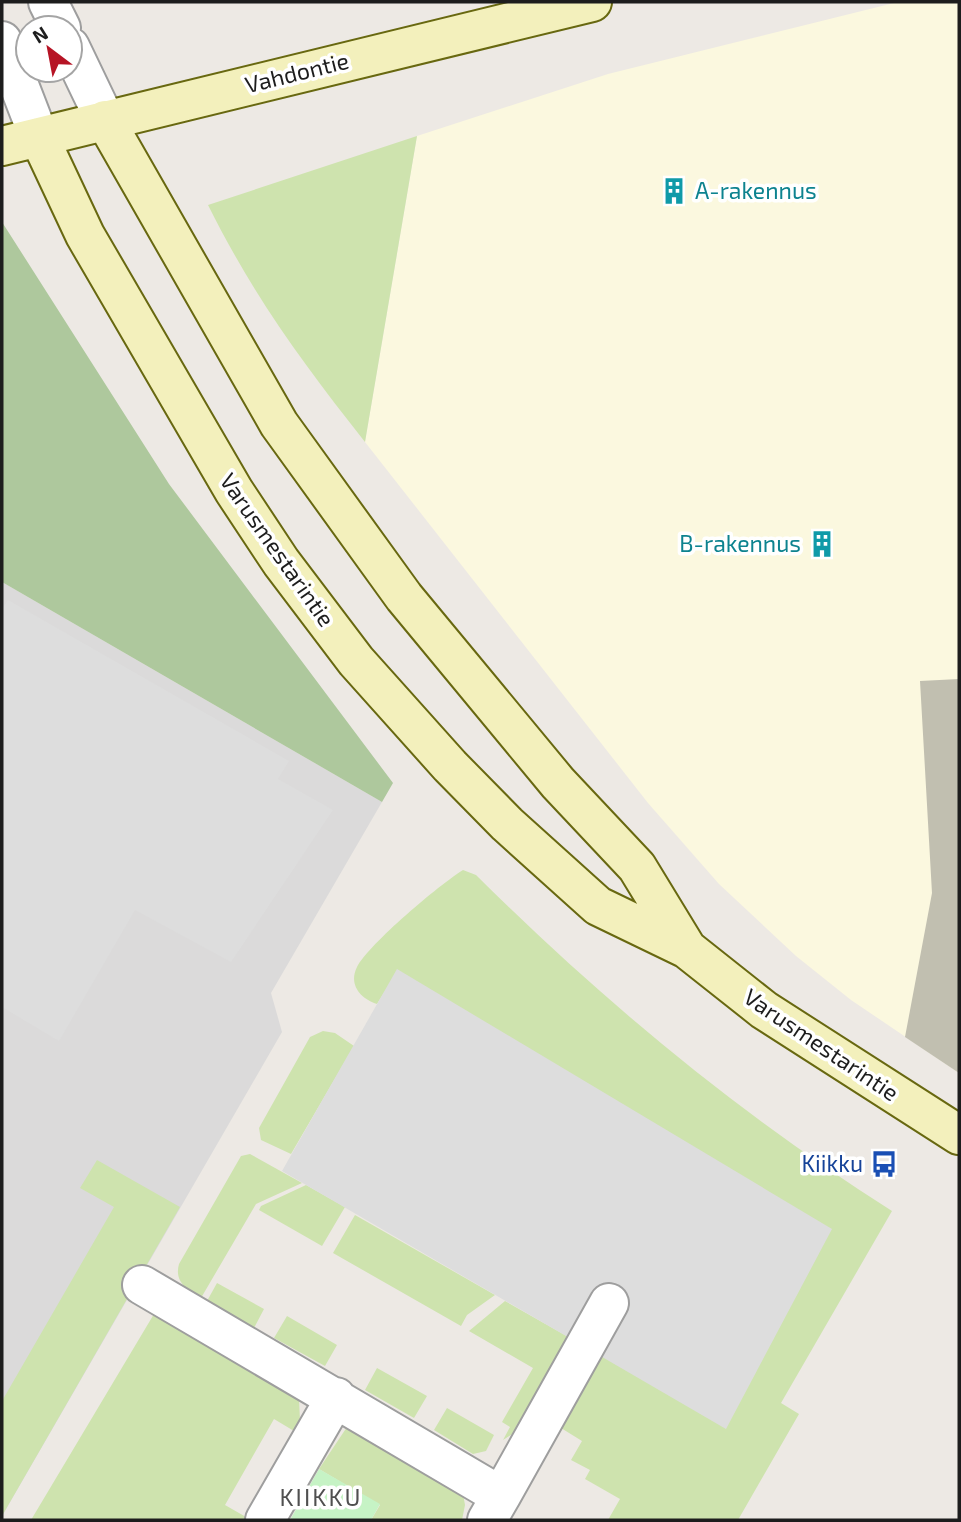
<svg xmlns="http://www.w3.org/2000/svg" width="961" height="1522" font-family="'Exo 2',sans-serif">
  <style>
    .residential { fill: #dbdada }
    .education { fill: #fbf8df }
    .construction { fill: #c1bfb0 }
    .grass { fill: #cee3ae }
    .forest { fill: #aec89d }
    .park { fill: #c6f3c5 }
    .parking { fill: #ddd }
    .lines { fill: none; stroke-linecap: round; stroke-linejoin: round }
    .street-casing { stroke: #9e9e9e; stroke-width: 42 }
    .secondary-casing { stroke: #686810; stroke-width: 42 }
    .street { stroke: #fff; stroke-width: 38 }
    .secondary { stroke: #f3f0bc; stroke-width: 38 }
    .labels { text-anchor: middle; stroke-width: 7; stroke-linejoin: round; paint-order: stroke }
    .street-label { font-size: 23px; fill: #1d1d1d; stroke: #fff }
    .culture-label { font-size: 23px; fill: #0d838f; stroke: #fff; text-anchor: start }
    .transit-label { font-size: 23px; fill: #164399; stroke: #fff; text-anchor: end }
    .neighbourhood-label { font-size: 24px; letter-spacing: 2px; fill: #505050; stroke: #fff }
  </style>
  <rect width="100%" height="100%" fill="#ede9e4"/>
  <!-- residential -->
  <path class="residential" d="M2,582L382,802L271,993L282,1032L2,1516Z"/>
  <!-- education -->
  <path class="education" d="M898,2H959V1073L851,1000L796,956L719,884L648,803L365,442L417,136L608,74Z"/>
  <!-- construction -->
  <path class="construction" d="M959,679V1073L905,1037L932,893L920,681Z"/>
  <!-- grass -->
  <path class="grass" d="M417,136L365,442C302,362 254,297 208,205Z
    M463,870L476,875C604,1002 740,1115 892,1211L781,1403L799,1414L738,1520H608L620,1499L585,1479L590,1470L571,1460L582,1441L561,1428L593,1351L398,970L377,1004C361,999 348,985 357,967C370,943 439,885 463,870Z
    M323,1031L335,1033L354,1046L291,1154L261,1140L259,1128L310,1037Z
    M250,1154L302,1183L256,1204L201,1298C187,1289 174,1282 179,1264L241,1156Z
    M97,1160L180,1207L2,1516V1401L114,1207L80,1188Z
    M306,1185L345,1207L322,1246L259,1210L261,1206Z
    M355,1215L495,1295L467,1315L461,1326L333,1253Z
    M217,1283L264,1309L254,1328L207,1301Z
    M505,1301L572,1339L522,1428L503,1440L510,1427L502,1422L533,1368L469,1331Z
    M154,1314L299,1398L300,1421L294,1431L274,1419L225,1505L246,1517L245,1520H31Z
    M287,1316L337,1345L325,1366L274,1338Z
    M377,1368L427,1396L414,1418L365,1390Z
    M447,1408L494,1435L486,1451L473,1454L434,1430Z
    M347,1427L463,1494L465,1505L462,1520H371L380,1505L319,1469Z"/>
  <!-- forest -->
  <path class="forest" d="M2,222L169,484L393,783L382,802L2,582Z"/>
  <!-- park -->
  <path class="park" d="M319,1469L380,1504L371,1520H290Z"/>
  <!-- parking -->
  <path class="parking" d="M8,600L289,761L278,779L333,810L231,962L135,910L59,1041L2,1007V609Z
    M397,969L832,1229L726,1429L282,1171Z"/>
  <g class="lines">
    <defs>
      <path id="street" d="M48,2L61,28
        M2,41L39,137
        M70,47L105,120
        M142,1285L501,1496L487,1520
        M501,1496L609,1303
        M265,1520L336,1397"/>
      <path id="secondary" d="M105,120L279,424L404,597L558,783L637,867L687,949
        M39,137L85,235L234,491L281,562L356,661L450,766L507,824L598,906L687,949L764,1010L959,1135
        M2,146L592,2"/>
    </defs>
    <!-- street casing -->
    <use href="#street" class="street-casing"/>
    <!-- secondary casing -->
    <use href="#secondary" class="secondary-casing"/>
    <!-- street -->
    <use href="#street" class="street"/>
    <!-- secondary -->
    <use href="#secondary" class="secondary"/>
  </g>
  <!-- icons -->
  <defs>
    <symbol id="building-bare" viewBox="-9 -9 18 18"><path d="M-4-6H4V6H1V3H-1V6H-4ZM-2.5-4.3h1.7v1.8h-1.7ZM.8-4.3h1.7v1.8H.8ZM-2.5-1h1.7V.8h-1.7ZM.8-1h1.7V.8H.8Z" fill="#0f9aa8" stroke="#fff" stroke-width="2.5" paint-order="stroke"/></symbol>
    <symbol id="bus-bare" viewBox="-9 -9 18 18"><path d="M-5-6H5V4H4V6H2V4H-2V6H-4V4H-5ZM-3.5-4V0h7V-4ZM-3.5 1.2v1.5H-2V1.2ZM2 1.2v1.5H3.5V1.2Z" fill="#1a4fb4" stroke="#fff" stroke-width="2.5" paint-order="stroke"/></symbol>
  </defs>
  <g fill-rule="evenodd">
    <use href="#building-bare" x="655" y="172" width="38" height="38"/>
    <use href="#building-bare" x="803" y="525" width="38" height="38"/>
    <use href="#bus-bare" x="865" y="1145" width="38" height="38"/>
  </g>
  <g class="labels">
    <!-- street labels -->
    <g class="street-label">
      <text transform="translate(297 73) rotate(-14)" y="8">Vahdontie</text>
      <text transform="translate(277 550) rotate(55)" y="8">Varusmestarintie</text>
      <text transform="translate(821 1045) rotate(34)" y="8">Varusmestarintie</text>
    </g>
    <!-- culture labels -->
    <g class="culture-label">
      <text x="695" y="199">A-rakennus</text>
      <text x="801" y="552" text-anchor="end">B-rakennus</text>
    </g>
    <!-- transit labels -->
    <g class="transit-label">
      <text x="863" y="1172">Kiikku</text>
    </g>
    <!-- neighbourhood labels -->
    <g class="neighbourhood-label">
      <text x="321" y="1506">KIIKKU</text>
    </g>
  </g>
  <!-- border -->
  <rect width="961" height="1522" fill="none" stroke="#1d1d1d" stroke-width="7"/>
  <!-- north arrow -->
  <g transform="translate(49 49) rotate(328)"><circle r="33" fill="#ffffff" stroke="#a5a5a5" stroke-width="2"/>
  <path d="M0-5L12 26L0 18L-12 26Z" fill="#b61425"/>
  <text y="-10" font-size="19" font-weight="bold" text-anchor="middle" fill="#1d1d1d">N</text>
  </g>
</svg>
